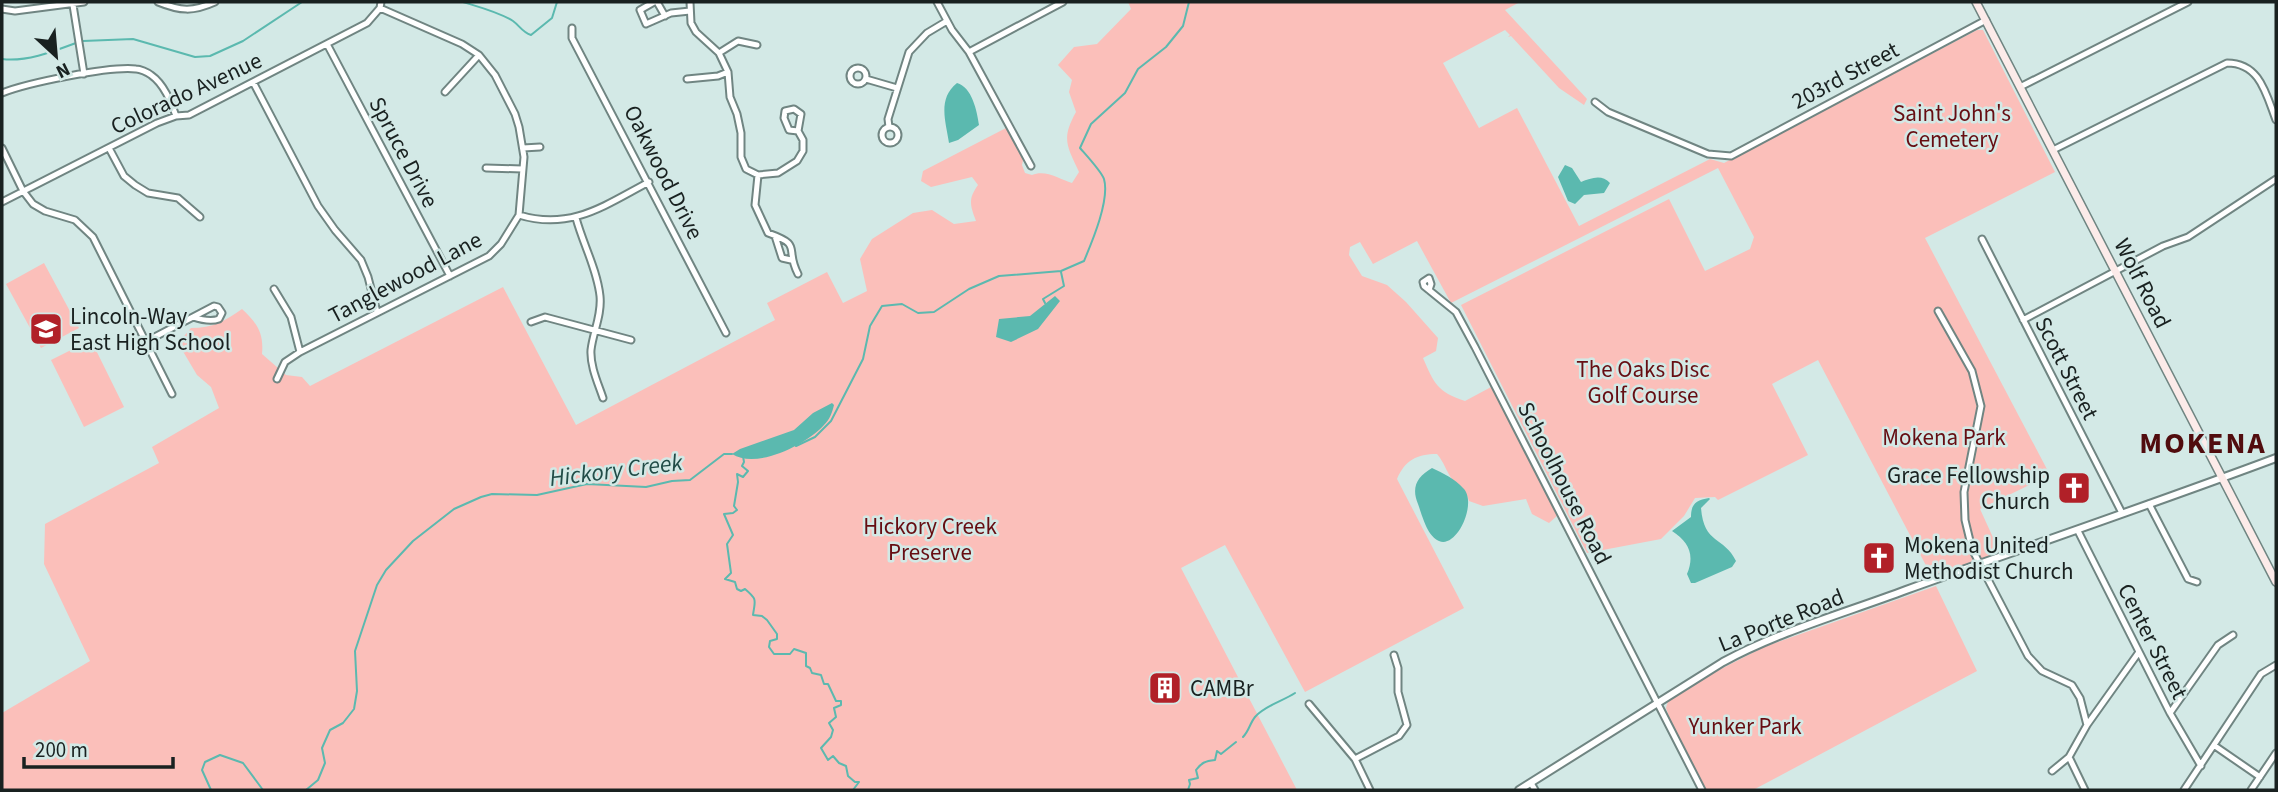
<svg xmlns="http://www.w3.org/2000/svg" width="2278" height="792" font-family="'Source Sans 3',sans-serif">
  <style>
    .green { fill: #fbbfba }
    .water { fill: #5bb9af }
    .lines { fill: none; stroke-linecap: round; stroke-linejoin: round }
    .stream { stroke: #5bb9af; stroke-width: 2 }
    .minor-casing { stroke: #708582; stroke-width: 9 }
    .tertiary-casing { stroke: #708582; stroke-width: 10 }
    .secondary-casing { stroke: #708582; stroke-width: 10 }
    .minor { stroke: #fff; stroke-width: 5 }
    .tertiary { stroke: #fff; stroke-width: 6 }
    .secondary { stroke: #fcebe9; stroke-width: 7 }
    .labels { text-anchor: middle; stroke-width: 5; stroke-linejoin: round; paint-order: stroke }
    .street-label { font-size: 23px; fill: #192120; stroke: #d3e9e6 }
    .park-label { font-size: 23px; fill: #660d12; stroke: #d3e9e6 }
    .poi-label { font-size: 23px; fill: #192120; stroke: #d3e9e6; text-anchor: start }
    .water-label { font-size: 24px; font-style: italic; fill: #214c47; stroke: #d3e9e6 }
    .district-label { font-size: 30px; font-weight: bold; letter-spacing: 2px; fill: #510c0e; stroke: #d3e9e6 }
  </style>
  <rect width="100%" height="100%" fill="#d3e9e6"/>
  <!-- green -->
  <path class="green" d="M1128,2H1520L1505,10L1587,99L1584,105L1559,88L1511,36L1508,37L1510,35L1505,30L1443,63L1479,128L1517,108L1579,226L1710,159L1724,163L1977,30H1983L2055,172L1925,238L2050,475L1980,509L2001,555L1932,577L1818,360L1772,384L1808,455L1718,500L1715,497L1695,498L1684,516L1661,539L1587,553L1461,305L1669,199L1705,271L1750,249L1754,237L1718,168L1451,303L1417,241L1373,264L1360,242L1350,247L1349,255L1362,276L1387,285L1406,302L1438,338L1436,351L1423,358C1434,383 1437,392 1465,401L1493,386L1558,515L1549,523L1532,514L1526,499L1483,506L1469,501C1466,489 1459,487 1452,479C1446,471 1444,462 1437,454C1417,454 1405,460 1397,479L1464,608L1305,692L1225,545L1181,568L1297,790H2V713L90,661L44,564L45,524L159,463L152,447L219,408L211,387L197,375L178,343L191,328C213,328 225,321 242,309C257,323 264,333 262,354L286,375L302,377L310,386L503,287L576,425L775,320L767,303L827,272L843,303L867,291L860,259L872,239L913,213L932,210L954,224L976,221C970,205 968,199 978,185L972,177L931,187L921,181L923,171L1006,128L1023,160L1022,165L1025,173L1032,175C1045,169 1060,179 1072,183L1079,172C1067,146 1061,139 1076,112L1069,92L1072,80L1058,65L1074,47L1097,44L1131,9Z
    M44,263L79,328L41,348L6,284Z
    M91,340L124,407L84,427L51,360Z
    M1936,586L1977,671L1753,790H1706L1672,725L1666,708L1668,701L1711,674L1764,647Z"/>
  <!-- water -->
  <path class="water" d="M957,83C972,87 977,111 979,125L958,140L949,143C946,122 937,99 957,83Z
    M1565,165L1572,168L1581,182C1591,178 1602,174 1610,183L1604,193L1584,195L1575,204L1568,201L1558,177Z
    M1055,296L1060,301L1038,329L1011,342L996,337L999,319L1030,316Z
    M832,403L834,405C832,413 830,419 824,425C807,444 757,470 732,454L740,449L794,430L813,413Z
    M1432,468C1443,473 1455,479 1463,488C1478,502 1457,549 1439,541C1427,536 1422,515 1418,504C1411,487 1417,477 1432,468Z
    M1709,498L1710,499L1701,508C1704,545 1724,536 1736,561L1732,567L1695,583H1691L1687,574C1695,555 1689,542 1672,531L1691,517C1691,504 1696,500 1709,498Z"/>
  <g class="lines">
    <!-- stream -->
    <path class="stream" d="M463,2C479,7 499,12 513,21C520,26 522,32 531,35L552,18L557,2
      M83,41L133,39L195,57L210,56L243,41L302,2
      M2,59C26,62 52,52 76,43
      M1045,303L1043,299L1064,286L1061,272
      M796,446L815,437L831,421L863,359L870,326L882,306L902,304L918,313L934,312L969,289L999,276L1061,271L1084,261C1092,242 1110,200 1104,179C1101,171 1086,155 1080,148L1091,124L1125,93L1138,69L1166,47L1183,26L1189,2
      M743,456L744,462L742,466L748,471L743,477L737,474L738,482L734,506L737,510L733,513L724,514L733,535L727,544L731,573L725,579L735,582L737,589L741,591L745,589C758,600 755,600 753,615L762,616L767,620L777,634V639L770,641L769,647L774,654H790L794,649L806,653V666L810,668L812,673L821,675L824,684H828L836,701H841V705L834,708L836,717L829,723L833,730L831,737L821,748L828,760L833,756L839,763L846,766L848,776L855,782H859L853,790
      M1243,737C1249,731 1250,723 1255,717C1264,706 1283,701 1295,693
      M211,790L202,770L205,762L220,755L243,763L263,790
      M306,790L318,780L325,763L322,748L330,730L343,723L354,709L357,691L355,651L377,585L386,570L413,541L454,509L481,497L492,494L537,495L587,484L646,487L672,481L690,480L724,454H732
      M1188,790L1190,784L1189,780L1198,778L1196,770C1201,763 1205,761 1215,760L1217,751L1221,754L1236,742"/>
    <defs>
      <path id="minor" d="M158,2C180,11 193,12 215,2
        M654,2L640,10L646,24L671,13L690,11
        M657,2L665,16
        M690,2L691,23L696,32L719,53L728,72L730,97L737,114L741,133V157L746,169L758,175L778,173L797,161L803,151V140L798,131L801,114L794,109L785,111L784,118L789,130L798,131
        M937,2L952,30L969,52L1031,166
        M73,5L84,74
        M2,9L15,11L84,2
        M572,28V38L726,333
        M327,44L450,276
        M969,52L1063,2
        M719,53L738,41L757,45
        M850 76a8 8 0 1 1 16 0a8 8 0 1 1-16 0Z
        M687,79L718,76L728,72
        M866,79L897,88
        M253,82L318,206L335,230L361,260L368,277L377,312
        M2020,87L2188,2
        M445,92L479,55
        M2,93C27,83 109,66 136,69C140,69 147,72 151,75C164,84 171,102 176,116
        M1595,102L1608,112L1708,154L1731,156L1986,20
        M882 135a8 8 0 1 1 16 0a8 8 0 1 1-16 0Z
        M889,127L888,119L909,52L927,33L947,21
        M2,148L23,191L33,204L45,211L75,220L93,237L172,394
        M109,148L124,176L135,185L148,193L178,198L200,217
        M523,148L540,147
        M2053,150L2227,63C2260,63 2266,94 2276,120
        M486,168L522,169
        M758,175L755,205L768,233C804,246 784,247 798,274
        M2,202L157,123L176,116L189,115L367,23L380,8L381,2
        M519,215C571,231 605,205 649,182
        M576,218C583,244 597,269 600,296C602,315 593,332 591,350C590,366 598,383 603,398
        M775,236L782,258L791,260
        M1982,239L2122,513
        M274,289L291,317L300,352
        M1429,290L1431,284L1429,278L1423,282L1424,286L1456,312L1475,347L1702,790
        M1938,311L1972,371L1981,406L1964,492L1965,520L1972,549L2028,656L2042,671L2072,685L2080,698L2087,725L2069,757L2085,790
        M2023,320L2163,246L2188,237L2276,179
        M531,322L545,317L631,340
        M145,342L193,317C202,320 211,322 219,319L222,313L218,307L214,306L193,317
        M277,379L285,362L300,352L489,256L501,244L519,215L524,157L519,127L515,114L495,75L479,55L462,44L380,8
        M2149,504L2188,579L2197,582
        M2078,531L2170,713L2201,766
        M1309,704L1355,759L1370,790
        M2170,713L2218,645L2233,635
        M2087,725L2139,652
        M2215,746L2260,777
        M1355,759L1399,736L1407,725L1398,692V668L1394,655
        M2052,771L2069,757
        M1531,783L1535,790
        M2184,790L2261,674L2276,665
        M2251,790L2276,753"/>
      <path id="tertiary" d="M1519,790L1723,662C1780,631 1845,613 1906,590C2029,546 2153,504 2276,458"/>
      <path id="secondary" d="M1976,2L2276,582"/>
    </defs>
    <!-- minor casing -->
    <use href="#minor" class="minor-casing"/>
    <!-- tertiary casing -->
    <use href="#tertiary" class="tertiary-casing"/>
    <!-- secondary casing -->
    <use href="#secondary" class="secondary-casing"/>
    <!-- minor -->
    <use href="#minor" class="minor"/>
    <!-- tertiary -->
    <use href="#tertiary" class="tertiary"/>
    <!-- secondary -->
    <use href="#secondary" class="secondary"/>
  </g>
  <!-- icons -->
  <defs>
    <symbol id="school-square" viewBox="-11 -11 22 22"><rect x="-9" y="-9" width="18" height="18" rx="4" fill="#b12028" stroke="#d3e9e6"/><path d="M0-5L7-2L0 1L-7-2ZM-4 1L0 2.5L4 1V4Q0 6-4 4Z" fill="#fff"/></symbol>
    <symbol id="church-square" viewBox="-11 -11 22 22"><rect x="-9" y="-9" width="18" height="18" rx="4" fill="#b12028" stroke="#d3e9e6"/><path d="M-1.2-6h2.4v3.5h3.3v2.4h-3.3V6h-2.4V-.1h-3.3v-2.4h3.3Z" fill="#fff"/></symbol>
    <symbol id="building-square" viewBox="-11 -11 22 22"><rect x="-9" y="-9" width="18" height="18" rx="4" fill="#b12028" stroke="#d3e9e6"/><path d="M-4-6H4V6H1V3H-1V6H-4ZM-2.5-4.3h1.7v1.8h-1.7ZM.8-4.3h1.7v1.8H.8ZM-2.5-1h1.7V.8h-1.7ZM.8-1h1.7V.8H.8Z" fill="#fff"/></symbol>
  </defs>
  <g fill-rule="evenodd">
    <use href="#school-square" x="27" y="310" width="38" height="38"/>
    <use href="#church-square" x="2055" y="469" width="38" height="38"/>
    <use href="#church-square" x="1860" y="539" width="38" height="38"/>
    <use href="#building-square" x="1146" y="669" width="38" height="38"/>
  </g>
  <g class="labels">
    <!-- street labels -->
    <g class="street-label">
      <text transform="translate(1845 75) rotate(-28)" y="8">203rd Street</text>
      <text transform="translate(186 93) rotate(-25)" y="8">Colorado Avenue</text>
      <text transform="translate(404 152) rotate(62)" y="8">Spruce Drive</text>
      <text transform="translate(664 172) rotate(63)" y="8">Oakwood Drive</text>
      <text transform="translate(405 277) rotate(-28)" y="8">Tanglewood Lane</text>
      <text transform="translate(2143 283) rotate(63)" y="8">Wolf Road</text>
      <text transform="translate(2067 368) rotate(63)" y="8">Scott Street</text>
      <text transform="translate(1565 483) rotate(63)" y="8">Schoolhouse Road</text>
      <text transform="translate(1781 620) rotate(-22)" y="8">La Porte Road</text>
      <text transform="translate(2153 641) rotate(63)" y="8">Center Street</text>
    </g>
    <!-- park labels -->
    <g class="park-label">
      <text x="1952" y="121">Saint John's<tspan x="1952" dy="26">Cemetery</tspan></text>
      <text x="1643" y="377">The Oaks Disc<tspan x="1643" dy="26">Golf Course</tspan></text>
      <text x="1944" y="445">Mokena Park</text>
      <text x="930" y="534">Hickory Creek<tspan x="930" dy="26">Preserve</tspan></text>
      <text x="1745" y="734">Yunker Park</text>
    </g>
    <!-- poi labels -->
    <g class="poi-label">
      <text x="70" y="324">Lincoln-Way<tspan x="70" dy="26">East High School</tspan></text>
      <text x="2050" y="483" text-anchor="end">Grace Fellowship<tspan x="2050" dy="26">Church</tspan></text>
      <text x="1904" y="553">Mokena United<tspan x="1904" dy="26">Methodist Church</tspan></text>
      <text x="1190" y="696">CAMBr</text>
    </g>
    <!-- water labels -->
    <g class="water-label">
      <text transform="translate(616 470) rotate(-7)" y="8">Hickory Creek</text>
    </g>
    <!-- district labels -->
    <g class="district-label">
      <text x="2203" y="453">MOKENA</text>
    </g>
  </g>
  <!-- border -->
  <rect width="2278" height="792" fill="none" stroke="#192120" stroke-width="7"/>
  <!-- north arrow -->
  <g transform="translate(56 56) rotate(154)" stroke="#d3e9e6" stroke-width="5" paint-order="stroke">
  <path d="M0-5L12 26L0 18L-12 26Z" fill="#192120"/>
  <text y="-10" font-size="19" font-weight="bold" text-anchor="middle" fill="#192120">N</text>
  </g>
  <!-- scale -->
  <path d="M24 757v10h149v-10" fill="none" stroke="#192120" stroke-width="3.5"/>
  <text x="35" y="757" font-size="21" fill="#192120" stroke="#d3e9e6" stroke-width="5" paint-order="stroke">200 m</text>
</svg>
